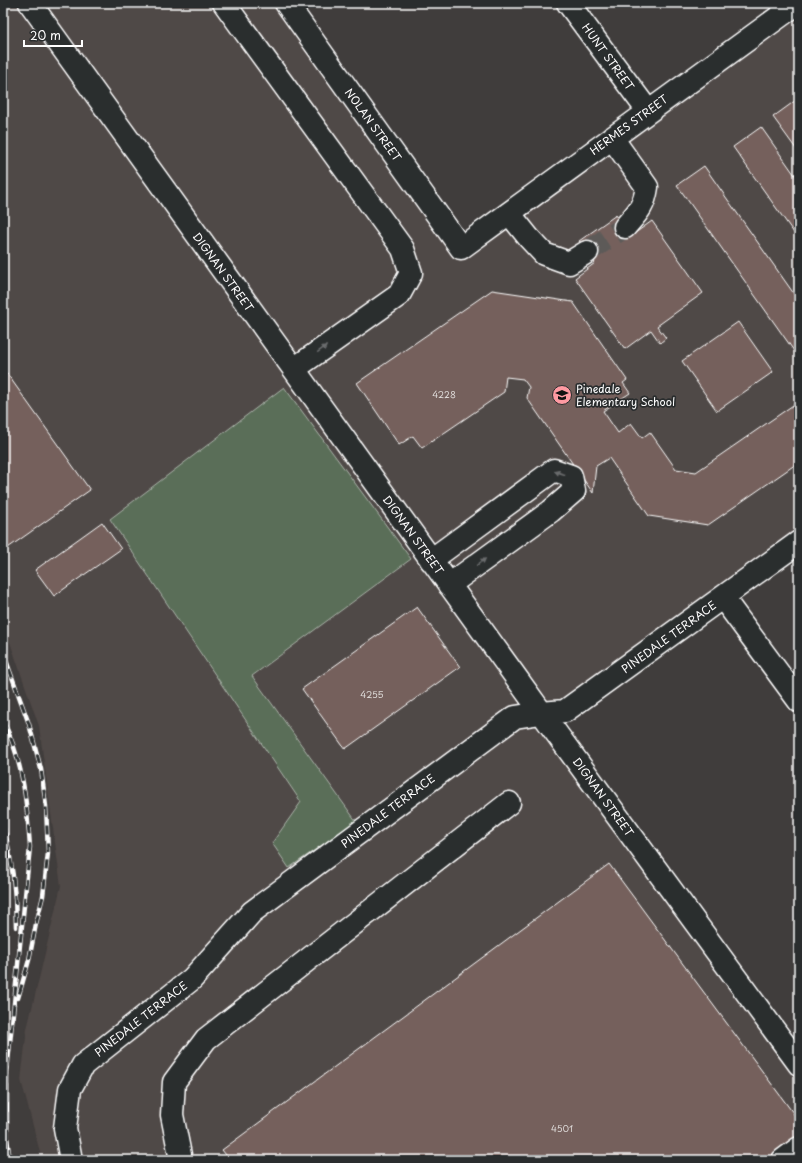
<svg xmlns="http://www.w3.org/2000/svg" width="802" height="1163" font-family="'Playpen Sans',sans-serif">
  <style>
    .built { fill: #504846; fill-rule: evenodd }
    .green { fill: #5a6e58; stroke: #acb6ac }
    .building { fill: #74615c; stroke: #fff }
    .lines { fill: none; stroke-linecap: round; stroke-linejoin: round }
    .minor-tunnel { stroke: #5d5a59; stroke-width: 22; stroke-dasharray: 22 11; stroke-linecap: butt }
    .minor-casing { stroke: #fff; stroke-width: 25 }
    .minor { stroke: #2a2d2e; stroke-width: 22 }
    .rail-casing { stroke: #fff; stroke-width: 4.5 }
    .rail { stroke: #2a2d2e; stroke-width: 3; stroke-dasharray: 9; stroke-linecap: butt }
    .oneway { fill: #6a6c6d }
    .labels { text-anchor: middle; stroke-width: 3.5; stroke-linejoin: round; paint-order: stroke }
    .number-label { font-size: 9px; fill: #dcd8d6 }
    .street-label { font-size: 11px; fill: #fff; stroke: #2a2d2e }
    .poi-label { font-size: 11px; fill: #fff; stroke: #2a2d2e; text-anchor: start }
  </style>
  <rect width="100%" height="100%" fill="#403d3c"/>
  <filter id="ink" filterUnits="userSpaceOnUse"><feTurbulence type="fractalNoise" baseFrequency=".025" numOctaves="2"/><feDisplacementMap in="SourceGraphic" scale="8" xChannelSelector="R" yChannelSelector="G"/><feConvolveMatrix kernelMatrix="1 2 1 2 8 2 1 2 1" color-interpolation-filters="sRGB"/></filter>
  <g filter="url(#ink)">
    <!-- built -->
    <path class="built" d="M3,3H276L460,259L799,15V531L536,725L799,1080V1160H42L21,1080L27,1029L61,886L39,726L3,622ZM110,519L411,559L252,676L356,821L272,843L301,802Z"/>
    <!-- green -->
    <path class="green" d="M284,387L411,559L252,676L356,821L289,868L272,843L301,802L110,519Z"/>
    <!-- building -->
    <path class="building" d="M799,98V153L773,117Z
      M761,127L799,181V240L733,147Z
      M704,166L799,301V358L677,185Z
      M616,215L631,236L652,221L703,293L657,326L666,338L660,343L651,330L625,349L575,278L595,263L579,241Z
      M492,290L573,302L627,380L623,383L630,393L603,411L618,433L631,423L642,438L650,432L676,469L696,472L799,401V462L708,525L649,516L609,458L596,466L593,493L527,398L529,387L523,379L506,377L504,392L422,448L413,436L399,445L357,383Z
      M738,322L773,372L717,411L682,361Z
      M3,368L90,490L5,550L3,548Z
      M102,522L121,549L54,596L35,570Z
      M417,607L460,667L345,749L302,689Z
      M609,864L799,1121V1139L771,1160H230L222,1150Z"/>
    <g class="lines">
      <!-- minor-tunnel -->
      <path class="minor-tunnel" d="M587,252L625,227"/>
      <defs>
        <path id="minor" d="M30,3L554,730L799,1064
          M224,3L403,249L411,273L399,295L294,369
          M286,3L461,248L798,3
          M568,3L648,111
          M612,138L647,187C644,207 638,212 625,227
          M509,213L529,238L544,254L569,263L587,252
          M431,560L554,470L571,476L574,491L551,511L449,585
          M723,598L799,701
          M71,1160L65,1128L70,1089L83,1065L192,979L252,912L515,717L541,713L565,711L799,542
          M181,1160L172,1115L174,1082L206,1039L509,803
          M783,1160L799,1148"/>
      </defs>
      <!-- minor casing -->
      <use href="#minor" class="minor-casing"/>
      <!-- minor -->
      <use href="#minor" class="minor"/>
      <defs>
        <path id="rail" d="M3,652L29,724L41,769L46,806L48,853L43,896L36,924L29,960L18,998
          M3,721C23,759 27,805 30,847L7,1072V1138L10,1160
          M3,824C12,858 16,892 16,927"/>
      </defs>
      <!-- rail casing -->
      <use href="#rail" class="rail-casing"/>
      <!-- rail -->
      <use href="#rail" class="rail"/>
    </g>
    <!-- one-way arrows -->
    <defs><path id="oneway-solid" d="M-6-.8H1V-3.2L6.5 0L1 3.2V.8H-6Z"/></defs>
    <g class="oneway">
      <use href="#oneway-solid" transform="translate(322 349) rotate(-36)"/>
      <use href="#oneway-solid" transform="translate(560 473) rotate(-162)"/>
      <use href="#oneway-solid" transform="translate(481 562) rotate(-36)"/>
    </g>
  </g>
  <!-- icons -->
  <defs>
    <symbol id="school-disc" viewBox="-11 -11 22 22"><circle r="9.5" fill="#ff9aa2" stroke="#2a2d2e"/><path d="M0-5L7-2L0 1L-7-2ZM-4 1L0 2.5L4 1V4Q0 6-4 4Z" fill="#111"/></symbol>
  </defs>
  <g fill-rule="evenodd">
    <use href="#school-disc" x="551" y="384" width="22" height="22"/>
  </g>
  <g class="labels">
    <!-- number labels -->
    <g class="number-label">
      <text x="444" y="398">4228</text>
      <text x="372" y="698">4255</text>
      <text x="562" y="1132">4501</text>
    </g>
    <!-- street labels -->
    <g class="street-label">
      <text transform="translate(608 57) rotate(54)" y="4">HUNT STREET</text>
      <text transform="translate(373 125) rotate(54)" y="4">NOLAN STREET</text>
      <text transform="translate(629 125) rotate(-36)" y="4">HERMES STREET</text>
      <text transform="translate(223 272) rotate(54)" y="4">DIGNAN STREET</text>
      <text transform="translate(413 535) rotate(54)" y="4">DIGNAN STREET</text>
      <text transform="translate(669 637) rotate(-36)" y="4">PINEDALE TERRACE</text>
      <text transform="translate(603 797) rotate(54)" y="4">DIGNAN STREET</text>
      <text transform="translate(388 811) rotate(-37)" y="4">PINEDALE TERRACE</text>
      <text transform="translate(141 1019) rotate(-38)" y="4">PINEDALE TERRACE</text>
    </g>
    <!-- poi labels -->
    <g class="poi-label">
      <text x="576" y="393">Pinedale<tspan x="576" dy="13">Elementary School</tspan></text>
    </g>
  </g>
  <!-- margin -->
  <rect width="802" height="1163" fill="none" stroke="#2a2d2e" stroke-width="16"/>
  <rect x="8" y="8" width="786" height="1147" fill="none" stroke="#fff" stroke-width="1.5" filter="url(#ink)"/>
  <!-- scale -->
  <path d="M24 40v6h58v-6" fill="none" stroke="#ffffff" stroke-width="2"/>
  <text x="30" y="40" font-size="12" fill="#ffffff" stroke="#2a2d2e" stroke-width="3" paint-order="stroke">20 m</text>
</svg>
